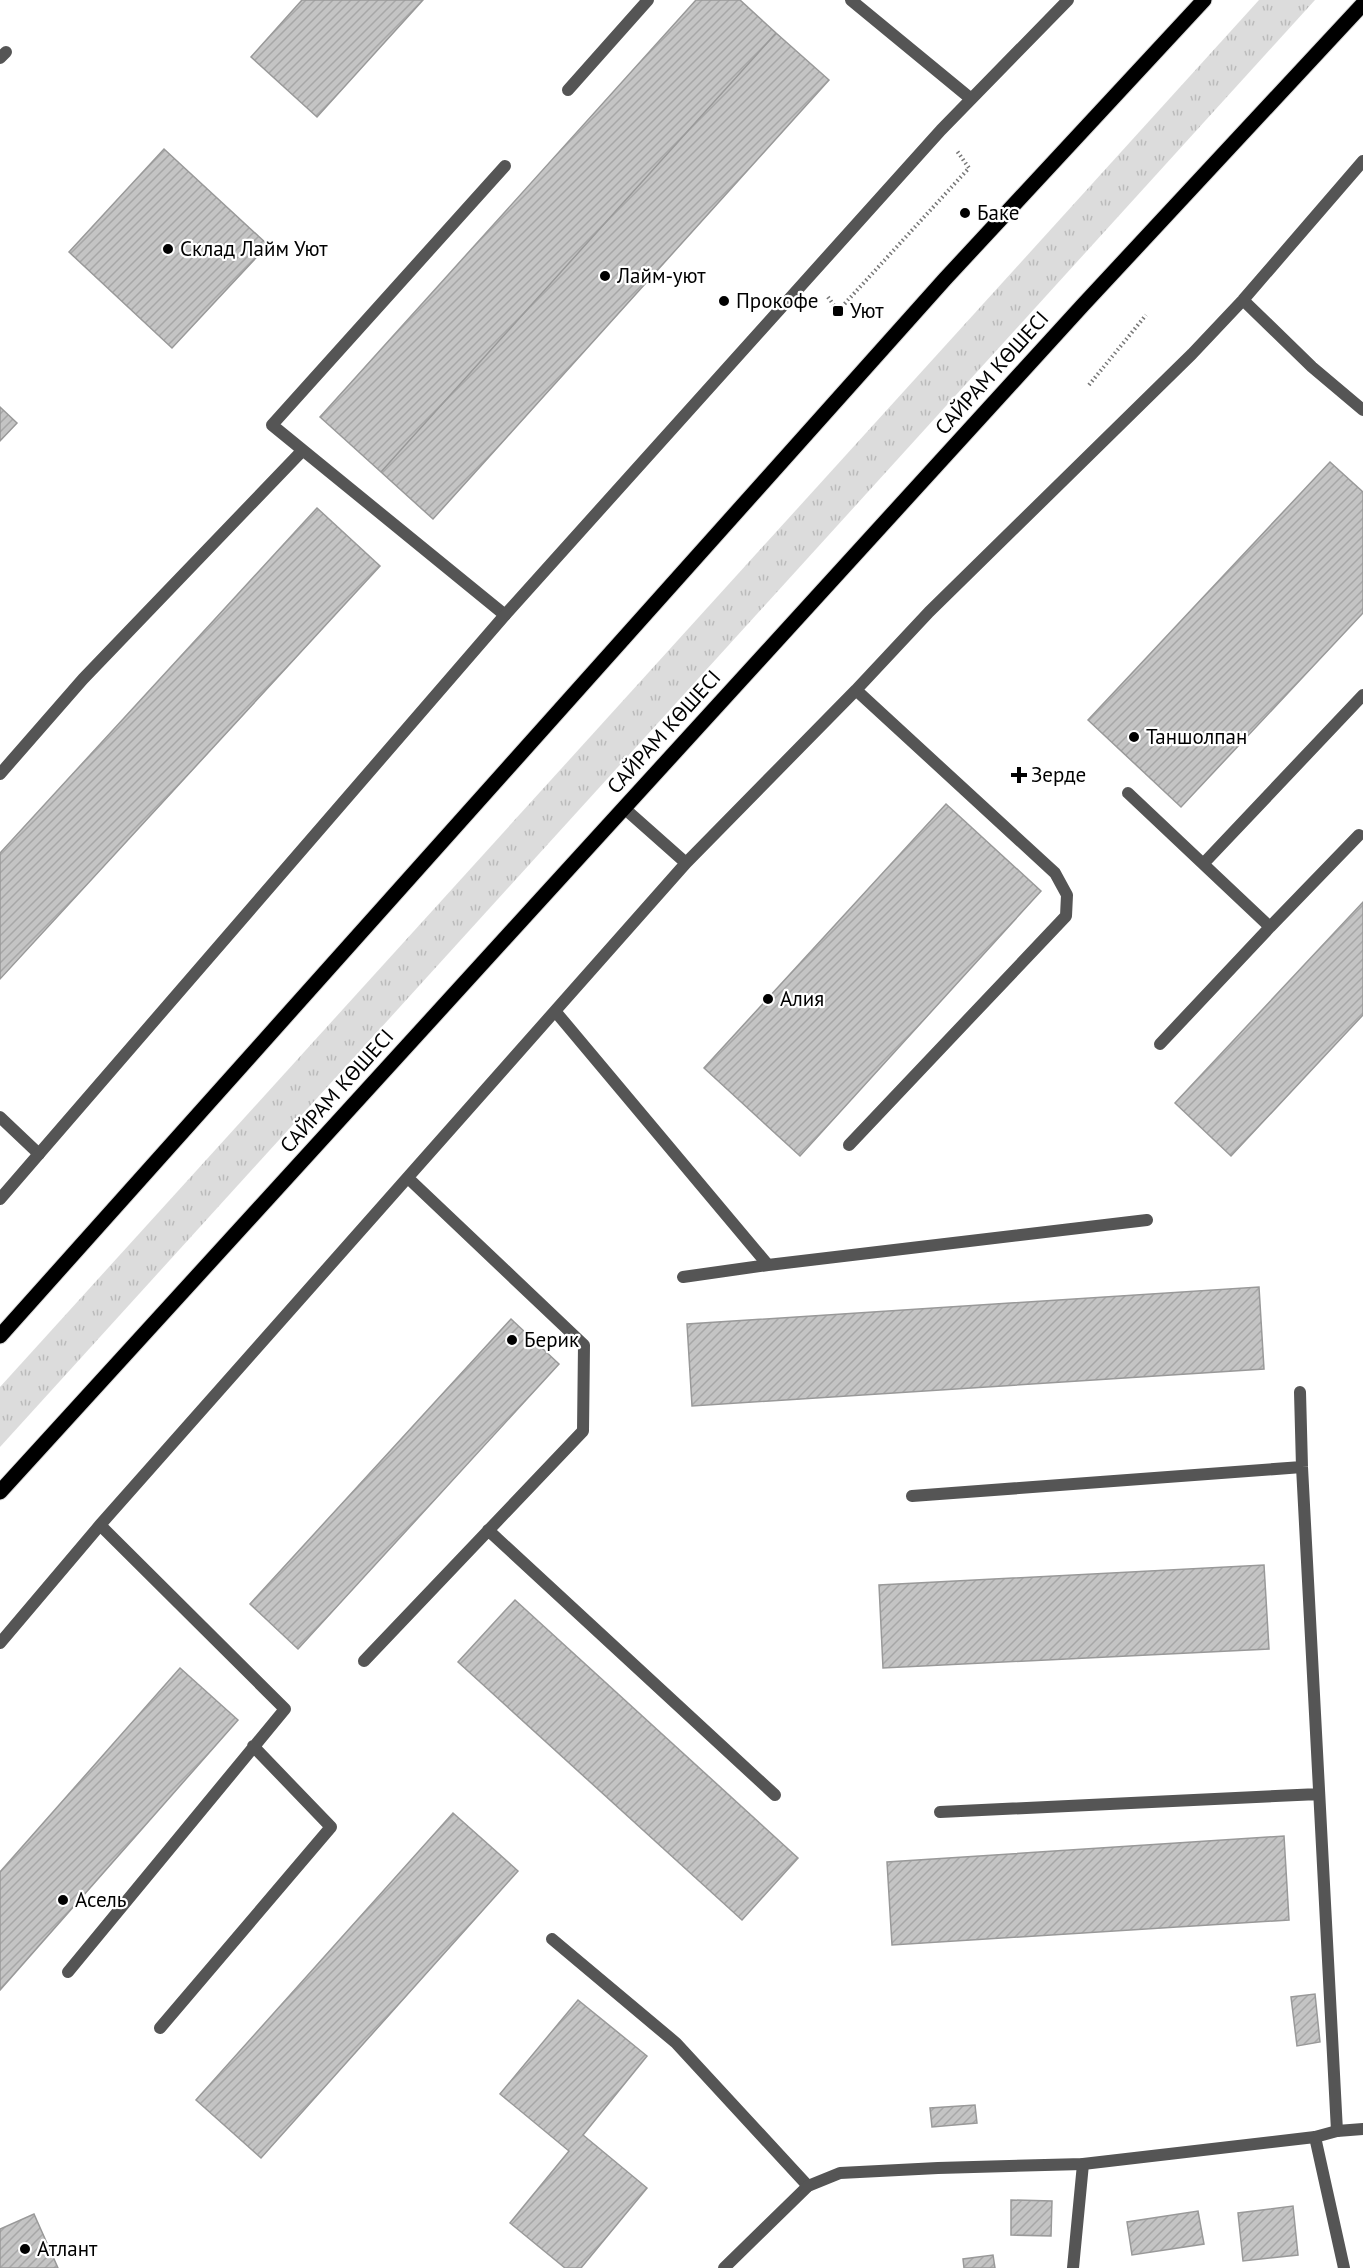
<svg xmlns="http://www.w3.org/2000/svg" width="1363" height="2268" font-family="'PT Sans',sans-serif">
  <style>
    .grass { fill: url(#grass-tufts) }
    .building { fill: url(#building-hatch); stroke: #999; stroke-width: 1.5 }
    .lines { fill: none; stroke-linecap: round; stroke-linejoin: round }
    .primary-casing { stroke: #dbdbdb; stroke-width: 17 }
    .path { stroke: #777; stroke-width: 4; stroke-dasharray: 1.5 3; stroke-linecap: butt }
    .service { stroke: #555; stroke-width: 12 }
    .minor { stroke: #555; stroke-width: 12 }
    .primary { stroke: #000; stroke-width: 15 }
    .poi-dot { fill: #000; stroke: #fff; stroke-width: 2 }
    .labels { text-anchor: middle; stroke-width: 4.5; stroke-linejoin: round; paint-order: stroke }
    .poi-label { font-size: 21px; fill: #000; stroke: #fff; text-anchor: start }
    .street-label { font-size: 21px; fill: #000; stroke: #fff }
  </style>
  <defs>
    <pattern id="grass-tufts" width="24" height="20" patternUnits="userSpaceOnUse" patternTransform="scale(1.5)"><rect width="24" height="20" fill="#dcdcdc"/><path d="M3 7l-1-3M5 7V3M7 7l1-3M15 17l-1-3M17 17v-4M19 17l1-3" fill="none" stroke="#bbb"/></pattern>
    <pattern id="building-hatch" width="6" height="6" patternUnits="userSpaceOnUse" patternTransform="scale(1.5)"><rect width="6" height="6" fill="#c4c4c4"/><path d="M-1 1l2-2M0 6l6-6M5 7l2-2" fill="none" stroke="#a7a7a7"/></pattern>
  </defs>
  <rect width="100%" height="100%" fill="#fff"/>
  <!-- grass -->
  <path class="grass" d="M1259,0H1315L0,1447V1387Z"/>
  <!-- building -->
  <path class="building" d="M302,0H423L317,117L251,57Z
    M696,0H740L776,33L381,472L320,417Z
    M776,33L829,80L433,519L381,472Z
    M164,149L268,245L172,348L69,252Z
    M0,407L17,423L0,441Z
    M1330,462L1363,492V613L1181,807L1088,720Z
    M317,508L380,566L0,979V853Z
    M946,804L1041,891L800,1156L704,1068Z
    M1363,902V1015L1231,1156L1175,1103Z
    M1259,1287L1264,1369L692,1406L687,1324Z
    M511,1319L559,1364L298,1649L250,1604Z
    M1264,1565L1269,1649L883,1668L879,1585Z
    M515,1600L798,1858L742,1920L458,1662Z
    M180,1668L238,1720L0,1990V1872Z
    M453,1813L518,1871L261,2158L196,2100Z
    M1284,1836L1289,1920L892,1945L887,1862Z
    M1315,1994L1320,2042L1297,2046L1291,1997Z
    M578,2000L647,2056L583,2135L647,2188L581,2268H565L510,2223L569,2151L500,2094Z
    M975,2105L977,2123L932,2127L930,2108Z
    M1011,2200L1052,2201L1051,2236L1011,2235Z
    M1293,2206L1298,2255L1243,2261L1238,2213Z
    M1198,2211L1204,2244L1132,2255L1127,2222Z
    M34,2214L58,2268H0V2229Z
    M993,2255L995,2268H964L963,2259Z"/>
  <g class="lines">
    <defs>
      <path id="primary" d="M0,1336L945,279L1204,0
        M0,1492L1082,306L1363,4"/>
    </defs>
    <!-- primary casing -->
    <use href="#primary" class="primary-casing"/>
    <!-- path -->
    <path class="path" d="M828,297L838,311L969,168L957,151
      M1089,385L1146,315"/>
    <!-- service -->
    <path class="service" d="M851,0L970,98
      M0,58L6,52
      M568,90L648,0
      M505,166L272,425L505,615
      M1243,300L1312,367L1363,410
      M0,774L83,679L302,451
      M1128,793L1270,927L1359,835
      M624,808L686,863
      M1204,863L1363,695
      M555,1011L768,1265
      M1160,1044L1270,927
      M0,1117L39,1154
      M849,1145L1066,916L1067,895L1055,873L856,690
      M683,1277L768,1265L1147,1220
      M1300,1392L1302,1467L1337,2131
      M912,1496L1302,1467
      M488,1530L775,1795
      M0,1643L100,1525L686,863L856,690L929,612L1192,354L1243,300L1363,161
      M364,1661L583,1431L584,1345L408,1178
      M940,1812L1319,1794
      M552,1939L676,2043L808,2186
      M68,1972L285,1709L100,1525
      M160,2028L331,1827L253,1746
      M1315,2137L1344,2268
      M1073,2268L1083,2164"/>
    <!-- minor -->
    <path class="minor" d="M0,1199L505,615L941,130L1068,0
      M724,2268L808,2186L840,2173L938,2168L1083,2164L1315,2137L1337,2131L1363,2129"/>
    <!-- primary -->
    <use href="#primary" class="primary"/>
  </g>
  <!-- markers -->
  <g class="poi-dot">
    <circle cx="965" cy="213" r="6"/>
    <circle cx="168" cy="249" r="6"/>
    <circle cx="605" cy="276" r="6"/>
    <circle cx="724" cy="301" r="6"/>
    <rect x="832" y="305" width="12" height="12" rx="3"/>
    <circle cx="1134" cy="737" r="6"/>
    <path d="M1016 766h6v6h6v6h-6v6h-6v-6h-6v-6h6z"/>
    <circle cx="768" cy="999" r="6"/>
    <circle cx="512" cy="1340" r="6"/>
    <circle cx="63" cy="1900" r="6"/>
    <circle cx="25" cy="2249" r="6"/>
  </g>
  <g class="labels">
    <!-- poi labels -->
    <g class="poi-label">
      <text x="977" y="220">Баке</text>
      <text x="180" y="256">Склад Лайм Уют</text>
      <text x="617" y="283">Лайм-уют</text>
      <text x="736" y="308">Прокофе</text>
      <text x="850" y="318">Уют</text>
      <text x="1146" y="744">Таншолпан</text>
      <text x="1031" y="782">Зерде</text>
      <text x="780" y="1006">Алия</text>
      <text x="524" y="1347">Берик</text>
      <text x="75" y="1907">Асель</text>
      <text x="37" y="2256">Атлант</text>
    </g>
    <!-- street labels -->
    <g class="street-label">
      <text transform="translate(992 373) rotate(-48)" y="7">САЙРАМ КӨШЕСІ</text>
      <text transform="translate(664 732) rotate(-48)" y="7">САЙРАМ КӨШЕСІ</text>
      <text transform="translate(337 1091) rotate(-48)" y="7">САЙРАМ КӨШЕСІ</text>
    </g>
  </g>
</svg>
